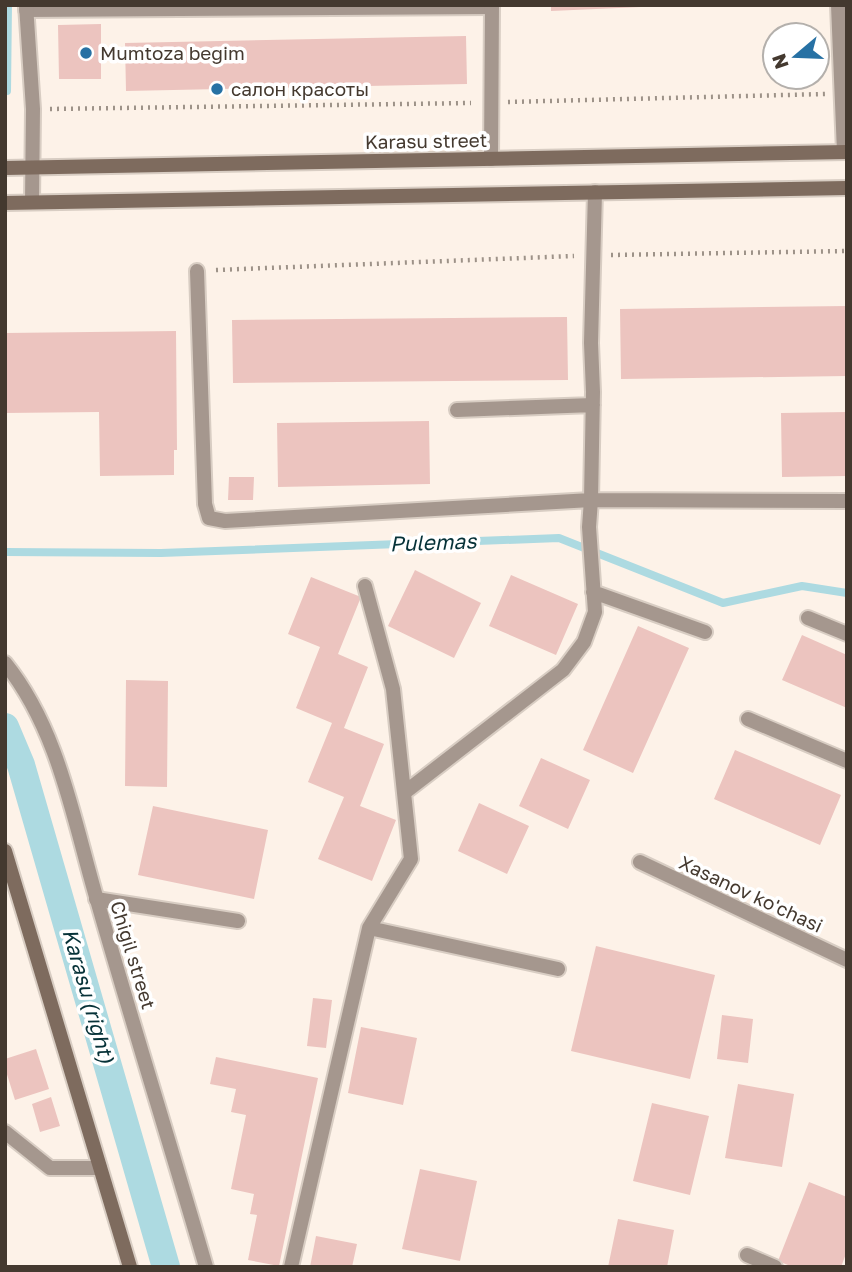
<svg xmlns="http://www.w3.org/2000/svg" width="852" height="1272" font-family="'Golos Text',sans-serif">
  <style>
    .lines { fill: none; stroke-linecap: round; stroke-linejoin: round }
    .stream { stroke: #addae1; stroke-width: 8 }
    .canal { stroke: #addae1; stroke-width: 28 }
    .building { fill: #ecc4bf }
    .lane-casing { stroke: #d8cdc3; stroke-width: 18 }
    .street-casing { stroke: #d8cdc3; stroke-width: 18 }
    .secondary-casing { stroke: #d8cdc3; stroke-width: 18 }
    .path { stroke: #9d9288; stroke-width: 4.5; stroke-dasharray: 2 5; stroke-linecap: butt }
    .lane { stroke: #a5978e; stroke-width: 14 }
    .street { stroke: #a5978e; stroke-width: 14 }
    .secondary { stroke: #7e6b5e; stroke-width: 14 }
    .poi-dot { fill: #2771a4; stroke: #fff; stroke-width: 2.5 }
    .labels { text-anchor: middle; stroke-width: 7; stroke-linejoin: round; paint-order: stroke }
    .poi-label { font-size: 19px; fill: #44392f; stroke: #fff; text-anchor: start }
    .street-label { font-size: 19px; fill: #44392f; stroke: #fff }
    .water-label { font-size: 21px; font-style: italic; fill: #063238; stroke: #fff }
  </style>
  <rect width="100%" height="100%" fill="#fdf2e8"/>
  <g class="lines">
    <!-- stream -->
    <path class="stream" d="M7,91L8,5
      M5,552L161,553L559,538L723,603L802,586L847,593"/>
    <!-- canal -->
    <path class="canal" d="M5,727L21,765L166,1267"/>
  </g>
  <!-- building -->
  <path class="building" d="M551,5H641V7L551,11Z
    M101,24V79H59L58,25Z
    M466,36L467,84L126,91L125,43Z
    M847,306V376L621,379L620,309Z
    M567,317L568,380L233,383L232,320Z
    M176,331L177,450H174V475L100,476L99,412L5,413V333Z
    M847,412V476L782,477L781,413Z
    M429,421L430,484L278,487L277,423Z
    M229,477H254L253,500H228Z
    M415,570L481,603L454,658L388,626Z
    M511,575L578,604L556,655L489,626Z
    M311,577L361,597L338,654L368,667L344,728L384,744L360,806L396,820L372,881L318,859L344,797L308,782L332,723L296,708L320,647L288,634Z
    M638,626L689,648L633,773L583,750Z
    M802,635L847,655V708L782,680Z
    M126,680L168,681L167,787L125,786Z
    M735,750L841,795L820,845L714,799Z
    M541,758L590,780L568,829L519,806Z
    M479,803L529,826L507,874L458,851Z
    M153,806L268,830L254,899L138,875Z
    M596,946L715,975L690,1079L571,1051Z
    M313,998L332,1000L326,1048L307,1046Z
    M722,1015L753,1019L748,1063L717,1059Z
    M361,1027L417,1038L403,1105L348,1093Z
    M36,1049L49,1089L15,1100L5,1068V1059Z
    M216,1057L318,1078L279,1266L248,1260L257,1215L250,1214L254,1194L231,1189L246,1115L231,1112L236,1089L210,1084Z
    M738,1084L794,1094L782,1167L725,1158Z
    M51,1097L60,1126L40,1132L32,1104Z
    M652,1103L709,1116L690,1195L633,1181Z
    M420,1169L477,1181L460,1261L402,1249Z
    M809,1182L847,1197V1251L841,1267H793L778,1261Z
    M618,1219L674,1230L667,1267H608Z
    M316,1236L357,1244L352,1267H310Z"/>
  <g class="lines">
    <defs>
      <path id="lane" d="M838,5L844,152
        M26,10L492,7
        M197,271L205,504L209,518L225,521L591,500L593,392L591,343L595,192
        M457,410L593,405
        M593,592L705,632
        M808,618L847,634
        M404,793L563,670L584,642L595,612L589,527L591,500L847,501
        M96,899L238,921
        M369,928L558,969
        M5,1132L50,1168H100
        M291,1267L369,928L411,859L393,689L365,586"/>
      <path id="street" d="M26,5L33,109L32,202
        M491,159L492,5
        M5,663C59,730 73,819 97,900C132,1022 170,1144 206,1267
        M748,719L847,761
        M640,862L847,960
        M747,1255L775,1267"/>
      <path id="secondary" d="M5,168L847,152
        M5,203L847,188
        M5,851L130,1267"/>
    </defs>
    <!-- lane casing -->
    <use href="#lane" class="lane-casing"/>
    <!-- street casing -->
    <use href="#street" class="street-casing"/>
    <!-- secondary casing -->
    <use href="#secondary" class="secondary-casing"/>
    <!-- path -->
    <path class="path" d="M508,102L825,94
      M50,109L471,103
      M611,255L847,251
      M216,270L574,256"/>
    <!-- lane -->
    <use href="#lane" class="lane"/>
    <!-- street -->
    <use href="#street" class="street"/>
    <!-- secondary -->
    <use href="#secondary" class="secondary"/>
  </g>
  <!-- markers -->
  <g class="poi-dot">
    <circle cx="86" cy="53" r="7"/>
    <circle cx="217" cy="89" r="7"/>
  </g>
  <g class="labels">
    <!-- poi labels -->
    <g class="poi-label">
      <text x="100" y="60">Mumtoza begim</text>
      <text x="231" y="96">салон красоты</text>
    </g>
    <!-- street labels -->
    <g class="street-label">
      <text transform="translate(426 141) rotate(-1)" y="7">Karasu street</text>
      <text transform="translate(751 894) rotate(25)" y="7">Xasanov ko'chasi</text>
      <text transform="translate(133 955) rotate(73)" y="7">Chigil street</text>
    </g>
    <!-- water labels -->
    <g class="water-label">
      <text transform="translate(433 543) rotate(-2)" y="7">Pulemas</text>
      <text transform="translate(88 996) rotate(74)" y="7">Karasu (right)</text>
    </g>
  </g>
  <!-- border -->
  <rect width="852" height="1272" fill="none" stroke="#44392f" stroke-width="14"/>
  <!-- north arrow -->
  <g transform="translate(796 56) rotate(251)"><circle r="33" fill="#ffffff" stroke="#b4b0ac" stroke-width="2"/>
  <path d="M0-5L12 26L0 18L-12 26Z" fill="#2771a4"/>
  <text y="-10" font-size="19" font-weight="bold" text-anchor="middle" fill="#44392f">N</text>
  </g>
</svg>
